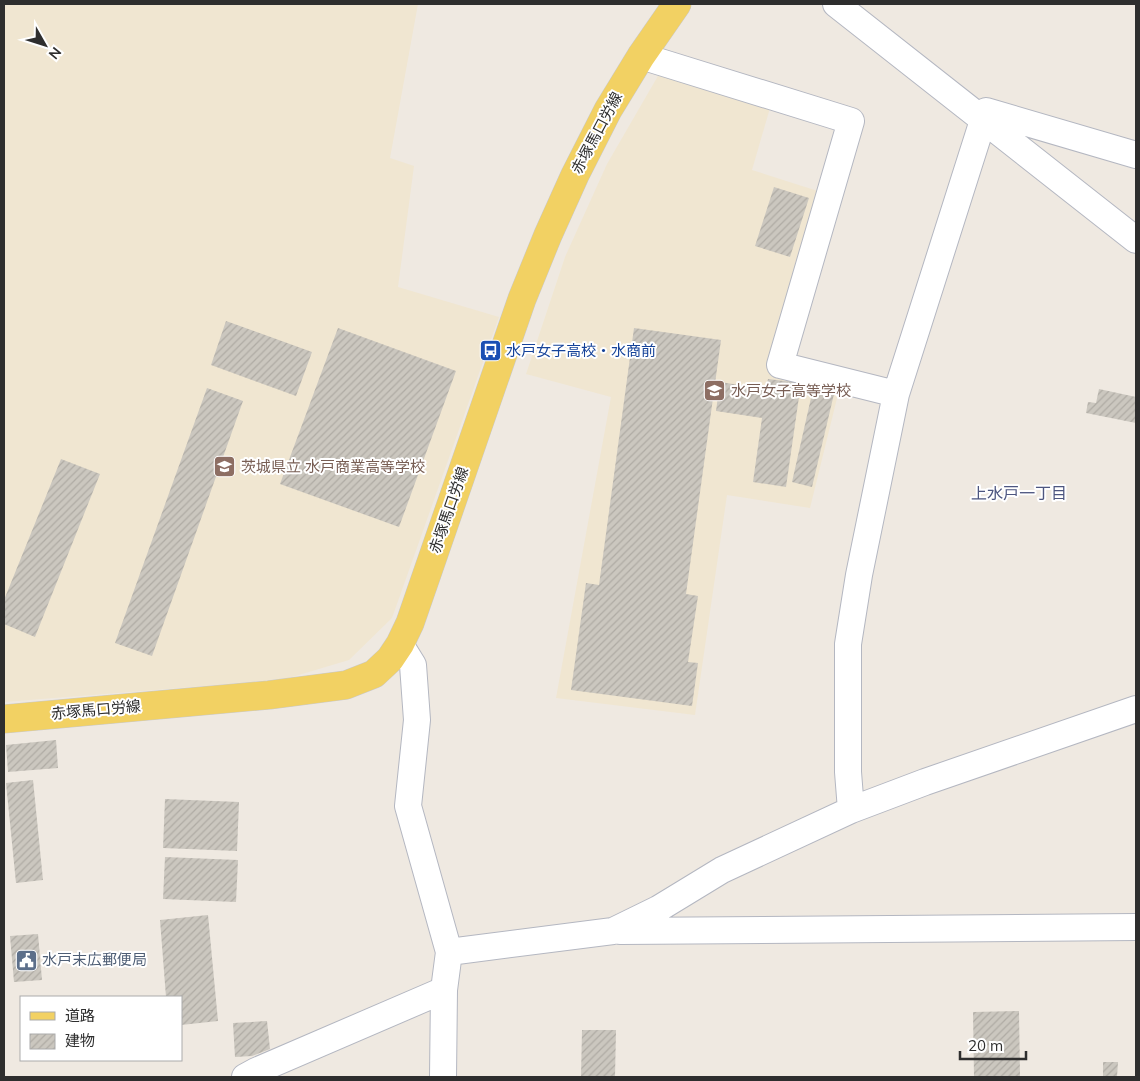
<svg xmlns="http://www.w3.org/2000/svg" width="1140" height="1081" font-family="Mulish,'Noto Sans JP',sans-serif">
  <style>
    .education { fill: #f0e6d1 }
    .building { fill: url(#building-hatch) }
    .lines { fill: none; stroke-linecap: round; stroke-linejoin: round }
    .minor-casing { stroke: #b4b7c1; stroke-width: 28 }
    .major-casing { stroke: #c9c9c9; stroke-width: 29 }
    .minor { stroke: #fff; stroke-width: 26 }
    .major { stroke: #f2d163; stroke-width: 28 }
    .labels { text-anchor: middle; stroke-width: 4; stroke-linejoin: round; paint-order: stroke }
    .street-label { font-size: 15px; fill: #2e2e2e; stroke: #fff }
    .transit-label { font-size: 15px; fill: #164399; stroke: #fff; text-anchor: start }
    .education-label { font-size: 15px; fill: #785e54; stroke: #fff; text-anchor: start }
    .service-label { font-size: 15px; fill: #4e5e75; stroke: #fff; text-anchor: start }
    .neighbourhood-label { font-size: 16px; fill: #4d5680; stroke: #fff }
  </style>
  <defs>
    <pattern id="building-hatch" width="6" height="6" patternUnits="userSpaceOnUse" patternTransform="scale(1.25)"><rect width="6" height="6" fill="#cbc7bf"/><path d="M-1 1l2-2M0 6l6-6M5 7l2-2" fill="none" stroke="#afaba4"/></pattern>
  </defs>
  <rect width="100%" height="100%" fill="#efe9e1"/>
  <!-- education -->
  <path class="education" d="M4,4H418L390,158L414,166L398,287L499,317L392,618L349,660L282,680L4,702Z
    M662,69L772,101L752,170L824,193L772,369L840,386L810,508L727,495L695,715L556,698L611,397L526,374L565,257L607,164Z"/>
  <!-- building -->
  <path class="building" d="M774,187L809,198L790,257L755,246Z
    M226,321L312,352L296,396L211,365Z
    M338,328L456,371L399,527L280,484Z
    M634,328L721,340L686,594L698,596L688,662L698,663L692,706L571,690L586,583L599,585Z
    M768,379L801,383L786,487L753,482L762,418L716,411L720,382L766,389Z
    M207,388L243,401L152,656L115,643Z
    M813,389L834,394L812,487L792,482Z
    M1099,389L1136,397V423L1086,413L1088,402L1096,403Z
    M61,459L100,474L35,637L4,624V600Z
    M56,740L58,768L8,772L6,745Z
    M33,780L43,880L16,883L6,783Z
    M165,799L239,802L237,851L163,848Z
    M165,857L238,860L236,902L163,899Z
    M208,915L218,1021L181,1025V997H166L160,920Z
    M38,934L42,980L14,982L10,936Z
    M1019,1011L1020,1077H974L973,1012Z
    M267,1021L270,1049L252,1056L235,1057L233,1023Z
    M582,1030H616L615,1077H581Z
    M1103,1062H1118L1117,1077H1103Z"/>
  <g class="lines">
    <defs>
      <path id="minor" d="M836,4L1136,240
        M641,56L851,121L780,365L896,394
        M400,644L413,665L417,720L408,806L449,952L444,990L443,1077
        M851,810L848,772V644L859,575L896,394L986,111L1136,155
        M620,931L1136,927
        M449,952L613,931L658,909L722,870L851,810L925,782L1136,709
        M245,1077L256,1071L444,990"/>
      <path id="major" d="M4,719L269,695L346,685L374,674L390,659L400,644L410,623L522,299L548,235L575,175L608,110L641,56L677,4"/>
    </defs>
    <!-- minor casing -->
    <use href="#minor" class="minor-casing"/>
    <!-- major casing -->
    <use href="#major" class="major-casing"/>
    <!-- minor -->
    <use href="#minor" class="minor"/>
    <!-- major -->
    <use href="#major" class="major"/>
  </g>
  <!-- icons -->
  <defs>
    <symbol id="bus-square" viewBox="-11 -11 22 22"><rect x="-9" y="-9" width="18" height="18" rx="4" fill="#1a4fb4" stroke="#fff"/><path d="M-5-6H5V4H4V6H2V4H-2V6H-4V4H-5ZM-3.5-4V0h7V-4ZM-3.5 1.2v1.5H-2V1.2ZM2 1.2v1.5H3.5V1.2Z" fill="#fff"/></symbol>
    <symbol id="school-square" viewBox="-11 -11 22 22"><rect x="-9" y="-9" width="18" height="18" rx="4" fill="#8d6e63" stroke="#fff"/><path d="M0-5L7-2L0 1L-7-2ZM-4 1L0 2.5L4 1V4Q0 6-4 4Z" fill="#fff"/></symbol>
    <symbol id="civic-square" viewBox="-11 -11 22 22"><rect x="-9" y="-9" width="18" height="18" rx="4" fill="#5c6f8a" stroke="#fff"/><path d="M-.6-6.5H3V-4.5H.6V-3L4-1V1h2V6H-6V1h2V-1L-.6-3ZM-1.2 2.5V6h2.4V2.5Z" fill="#fff"/></symbol>
  </defs>
  <g fill-rule="evenodd">
    <use href="#bus-square" x="478" y="338" width="25" height="25"/>
    <use href="#school-square" x="702" y="378" width="25" height="25"/>
    <use href="#school-square" x="212" y="454" width="25" height="25"/>
    <use href="#civic-square" x="14" y="948" width="25" height="25"/>
  </g>
  <g class="labels">
    <!-- street labels -->
    <g class="street-label">
      <text transform="translate(597 133) rotate(-62)" y="5">赤塚馬口労線</text>
      <text transform="translate(449 510) rotate(-71)" y="5">赤塚馬口労線</text>
      <text transform="translate(96 710) rotate(-5)" y="5">赤塚馬口労線</text>
    </g>
    <!-- transit labels -->
    <g class="transit-label">
      <text x="506" y="356">水戸女子高校・水商前</text>
    </g>
    <!-- education labels -->
    <g class="education-label">
      <text x="731" y="396">水戸女子高等学校</text>
      <text x="241" y="472">茨城県立 水戸商業高等学校</text>
    </g>
    <!-- service labels -->
    <g class="service-label">
      <text x="42" y="965">水戸末広郵便局</text>
    </g>
    <!-- neighbourhood labels -->
    <g class="neighbourhood-label">
      <text x="1019" y="499">上水戸一丁目</text>
    </g>
  </g>
  <!-- border -->
  <rect width="1140" height="1081" fill="none" stroke="#2e2e2e" stroke-width="10"/>
  <!-- legend -->
  <rect x="20" y="996" width="162" height="65" fill="#ffffff" stroke="#ababab"/>
  <rect x="30" y="1012" width="25" height="8" fill="#f2d163" stroke="#ababab"/>
  <text x="65" y="1021" font-size="15" fill="#2e2e2e">道路</text>
  <rect x="30" y="1034" width="25" height="15" fill="url(#building-hatch)" stroke="#ababab"/>
  <text x="65" y="1046" font-size="15" fill="#2e2e2e">建物</text>
  <!-- north arrow -->
  <g transform="translate(45 45) rotate(129)" stroke="#ffffff" stroke-width="4" paint-order="stroke">
  <path d="M0-4L9 19L0 12L-9 19Z" fill="#2e2e2e"/>
  <text y="-8" font-size="14" font-weight="bold" text-anchor="middle" fill="#2e2e2e">N</text>
  </g>
  <!-- scale -->
  <path d="M960 1051v8h66v-8" fill="none" stroke="#2e2e2e" stroke-width="2.5"/>
  <text x="968" y="1051" font-size="15" fill="#2e2e2e" stroke="#ffffff" stroke-width="4" paint-order="stroke">20 m</text>
</svg>
